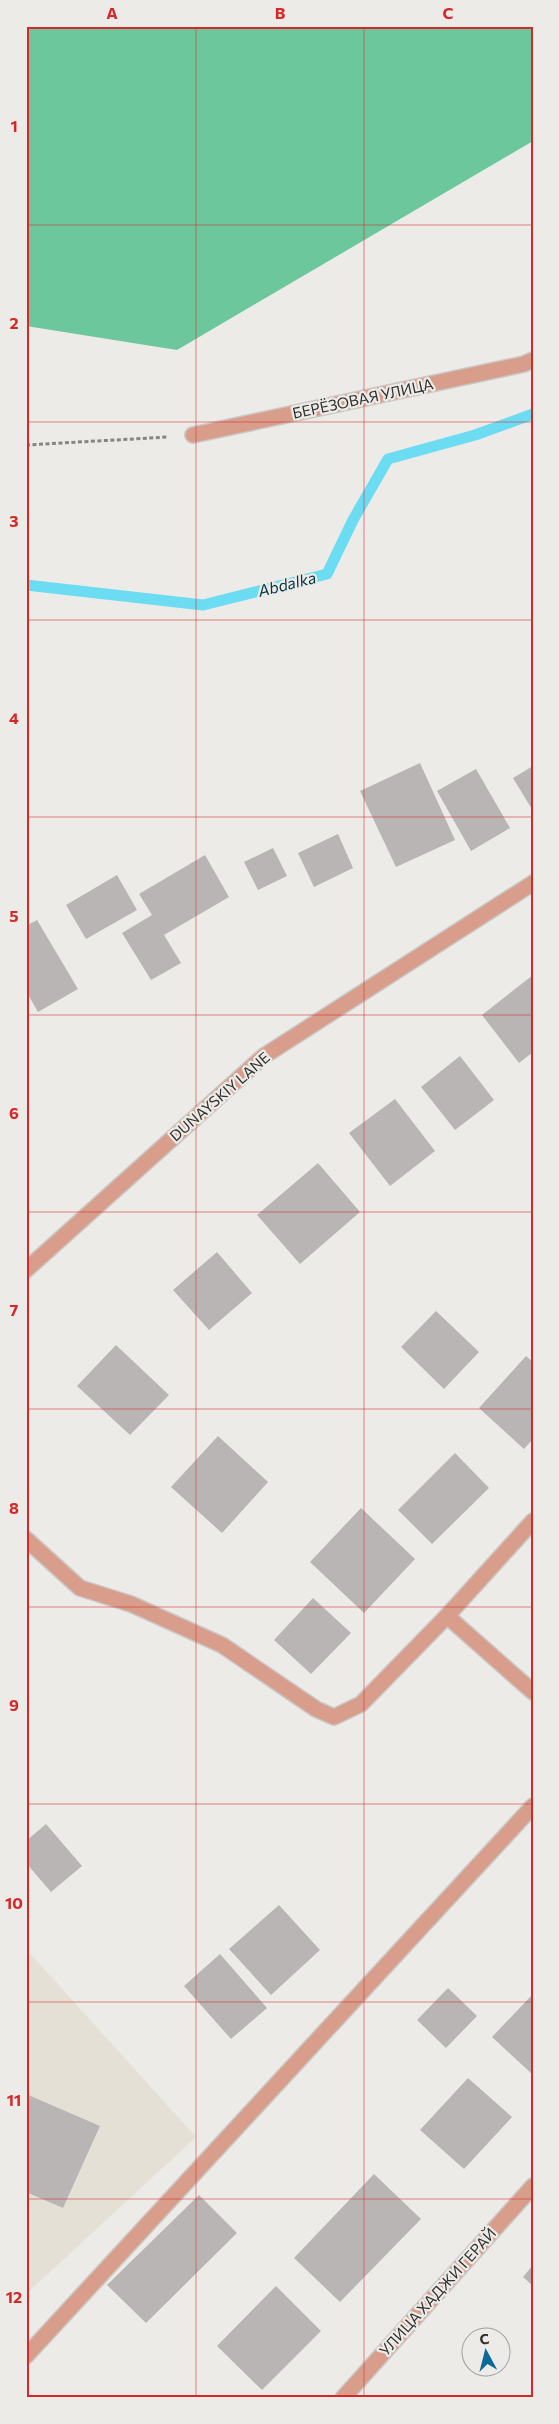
<svg xmlns="http://www.w3.org/2000/svg" width="559" height="2424" font-family="Commissioner,sans-serif">
  <style>
    .built { fill: #e5e0d6 }
    .forest { fill: #6dc79d }
    .lines { fill: none; stroke-linecap: round; stroke-linejoin: round }
    .stream { stroke: #6cdcf3; stroke-width: 11 }
    .building { fill: #b9b5b5 }
    .minor-casing { stroke: #cac9c7; stroke-width: 18 }
    .path { stroke: #858583; stroke-width: 3; stroke-dasharray: 4 2.5; stroke-linecap: butt }
    .minor { stroke: #d89e8b; stroke-width: 15 }
    .grid { fill: none; stroke: #d62828; stroke-width: 1; stroke-opacity: 0.55 }
    .labels { text-anchor: middle; stroke-width: 4.5; stroke-linejoin: round; paint-order: stroke }
    .street-label { font-size: 15px; fill: #30302e; stroke: #ecebe8 }
    .water-label { font-size: 16px; font-style: italic; fill: #003640; stroke: #ecebe8 }
    .neatline { fill: none; stroke: #d62828; stroke-width: 2 }
    .grid-label { font-size: 16px; text-anchor: middle; font-weight: bold; fill: #d62828 }
  </style>
  <rect width="100%" height="100%" fill="#ecebe8"/>
  <!-- built -->
  <path class="built" d="M26,1949L196,2137L26,2294Z"/>
  <!-- forest -->
  <path class="forest" d="M26,26H533V141L177,350L26,326Z"/>
  <g class="lines">
    <!-- stream -->
    <path class="stream" d="M26,585L203,605L327,574L353,520L388,459L475,435L533,414"/>
  </g>
  <!-- building -->
  <path class="building" d="M420,763L455,840L396,867L360,791Z
    M533,766V811L513,778Z
    M476,769L510,828L471,851L437,791Z
    M338,834L353,868L314,887L298,853Z
    M273,848L287,876L258,890L244,862Z
    M205,855L229,897L164,935L181,963L151,980L122,933L152,915L139,894Z
    M117,875L137,910L86,939L66,905Z
    M37,920L78,989L38,1012L26,991V926Z
    M533,975V1052L519,1063L482,1015Z
    M460,1056L494,1100L455,1130L421,1087Z
    M395,1099L435,1151L390,1186L349,1133Z
    M318,1163L360,1212L300,1264L257,1215Z
    M217,1252L252,1293L209,1330L173,1290Z
    M436,1311L479,1352L444,1389L401,1347Z
    M116,1345L169,1395L130,1435L77,1386Z
    M526,1356L533,1362V1439L524,1449L479,1408Z
    M218,1436L268,1482L222,1533L171,1487Z
    M455,1453L489,1488L432,1544L398,1510Z
    M361,1508L415,1559L364,1613L310,1562Z
    M313,1598L351,1633L311,1674L274,1640Z
    M46,1824L82,1866L51,1892L26,1863V1841Z
    M279,1905L320,1950L271,1995L229,1949Z
    M220,1954L267,2008L231,2039L184,1986Z
    M448,1988L477,2016L446,2048L417,2020Z
    M533,1994V2075L492,2037Z
    M468,2078L512,2117L464,2169L420,2130Z
    M26,2094L100,2126L63,2208L26,2192Z
    M374,2174L421,2219L340,2302L294,2258Z
    M199,2195L237,2233L146,2323L107,2285Z
    M533,2265V2286L523,2277Z
    M276,2286L321,2331L262,2390L217,2346Z"/>
  <g class="lines">
    <defs>
      <path id="minor" d="M193,435L524,364L533,360
        M26,1270L264,1056L533,883
        M26,1539L80,1588L131,1604L222,1645L316,1709L334,1717L361,1704L447,1616L533,1521
        M447,1616L533,1692
        M26,2356L533,1806
        M343,2398L533,2186"/>
    </defs>
    <!-- minor casing -->
    <use href="#minor" class="minor-casing"/>
    <!-- path -->
    <path class="path" d="M26,445L168,437"/>
    <!-- minor -->
    <use href="#minor" class="minor"/>
  </g>
  <!-- grid -->
  <path class="grid" d="M196,26V2398M364,26V2398M26,225H533M26,422H533M26,620H533M26,817H533M26,1015H533M26,1212H533M26,1409H533M26,1607H533M26,1804H533M26,2002H533M26,2199H533"/>
  <g class="labels">
    <!-- street labels -->
    <g class="street-label">
      <text transform="translate(363 399) rotate(-12)" y="5">БЕРЁЗОВАЯ УЛИЦА</text>
      <text transform="translate(220 1097) rotate(-41)" y="5">DUNAYSKIY LANE</text>
      <text transform="translate(438 2292) rotate(-48)" y="5">УЛИЦА ХАДЖИ ГЕРАЙ</text>
    </g>
    <!-- water labels -->
    <g class="water-label">
      <text transform="translate(287 584) rotate(-14)" y="6">Abdalka</text>
    </g>
  </g>
  <!-- border -->
  <rect width="559" height="2424" fill="none" stroke="#ecebe8" stroke-width="55"/>
  <!-- north arrow -->
  <g transform="translate(486 2352) rotate(353)"><circle r="24" fill="#ecebe8" stroke="#a1a09e"/>
  <path d="M0-4L9 19L0 12L-9 19Z" fill="#0c6998"/>
  <text y="-8" font-size="14" font-weight="bold" text-anchor="middle" fill="#30302e">С</text>
  </g>
  <rect x="28" y="28" width="504" height="2368" class="neatline"/>
  <g class="grid-label">
    <text x="112" y="19">A</text>
    <text x="280" y="19">B</text>
    <text x="448" y="19">C</text>
    <text x="14" y="132">1</text>
    <text x="14" y="329">2</text>
    <text x="14" y="527">3</text>
    <text x="14" y="724">4</text>
    <text x="14" y="922">5</text>
    <text x="14" y="1119">6</text>
    <text x="14" y="1316">7</text>
    <text x="14" y="1514">8</text>
    <text x="14" y="1711">9</text>
    <text x="14" y="1909">10</text>
    <text x="14" y="2106">11</text>
    <text x="14" y="2303">12</text>
  </g>
</svg>
